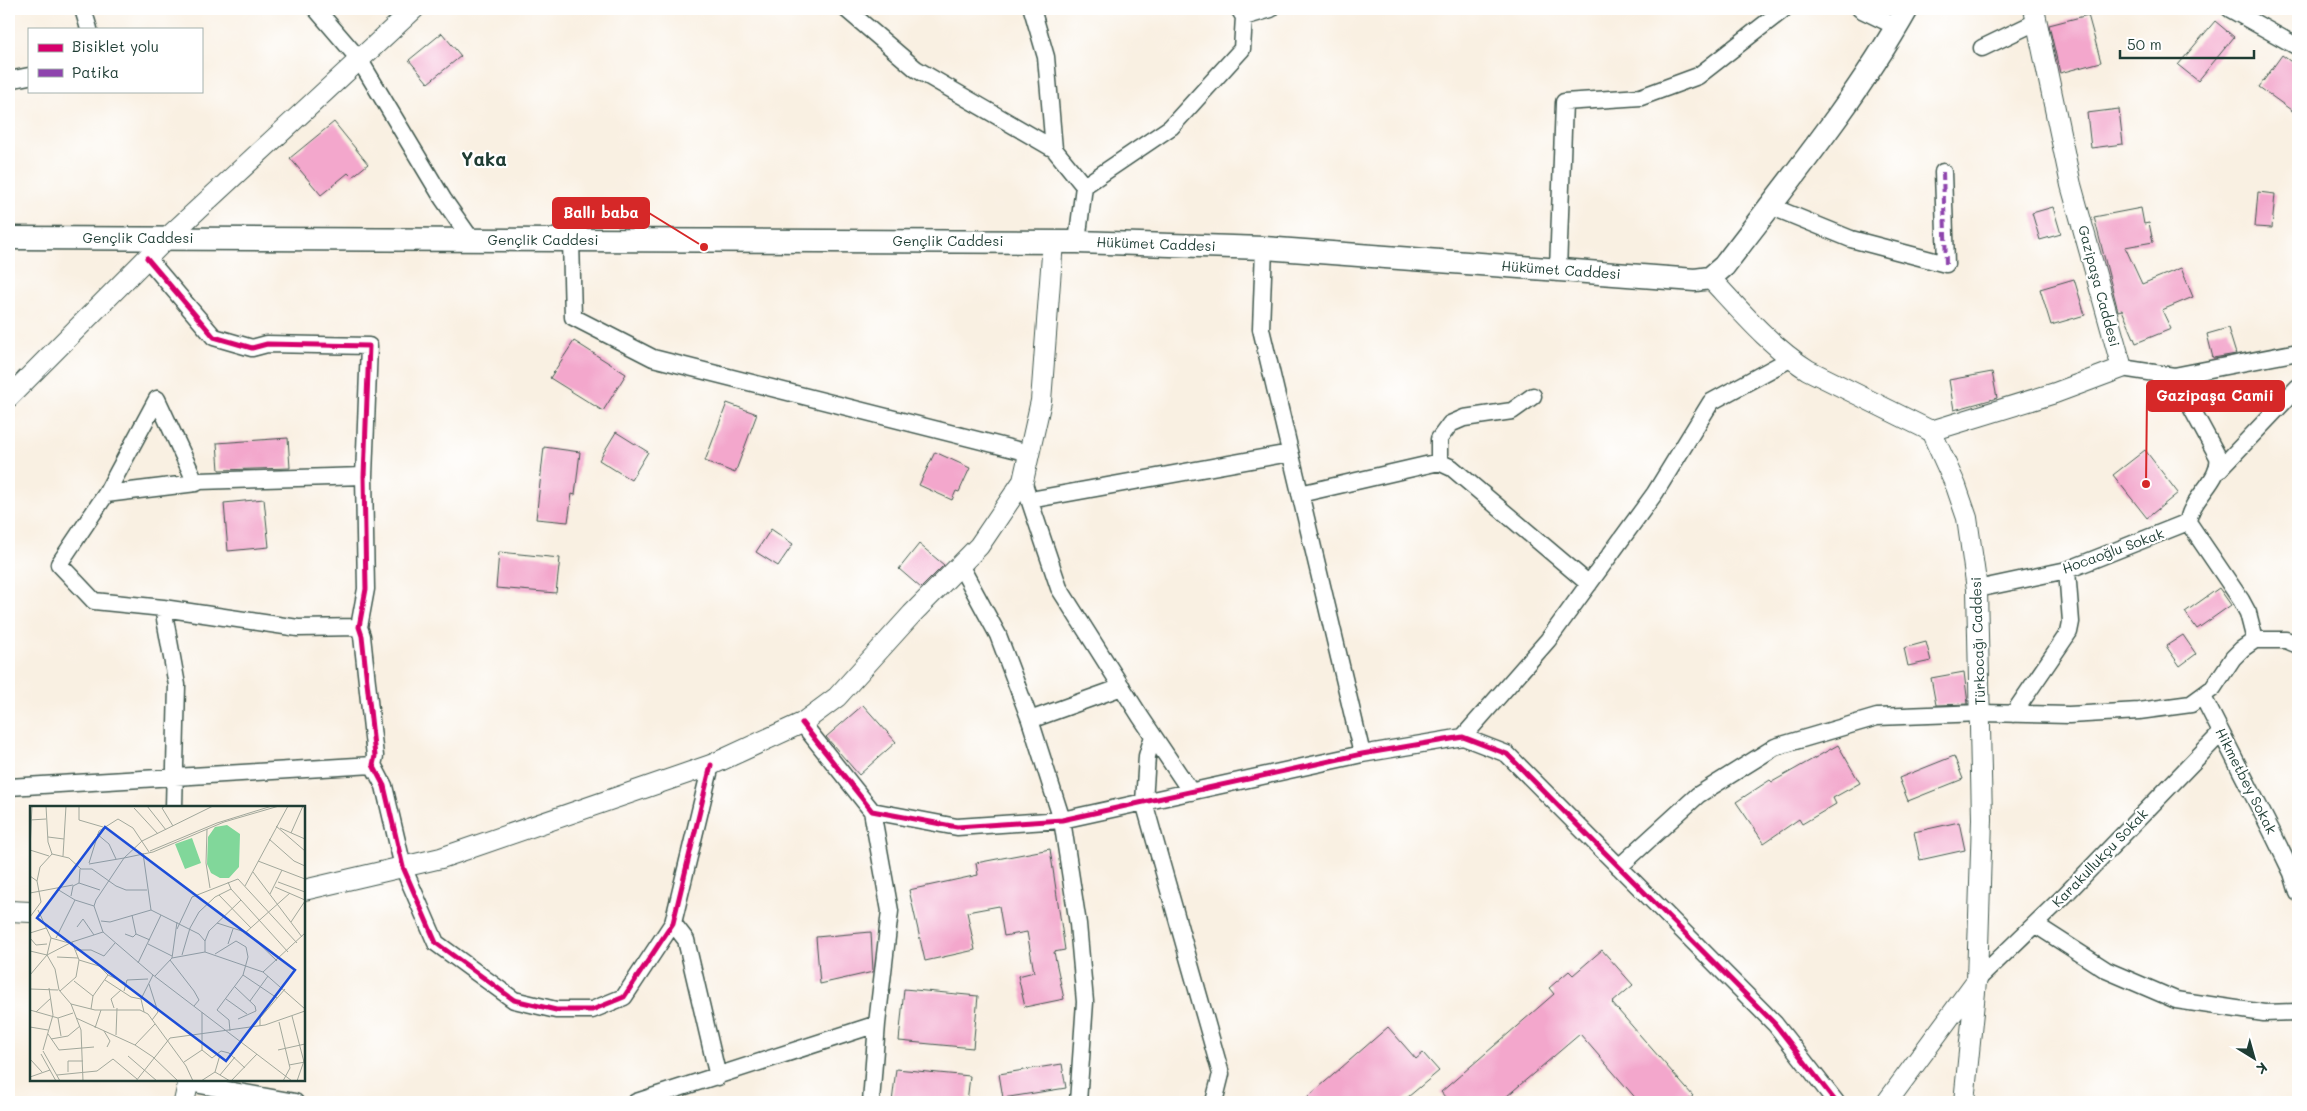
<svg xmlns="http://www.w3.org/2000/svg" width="2307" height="1111" font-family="Mali,sans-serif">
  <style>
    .building { fill: #f3a7cc }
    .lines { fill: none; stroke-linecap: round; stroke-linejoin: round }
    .minor-casing { stroke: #40584e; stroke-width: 19 }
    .tertiary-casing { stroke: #40584e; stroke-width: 22 }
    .secondary-casing { stroke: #40584e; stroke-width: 25 }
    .minor { stroke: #fff; stroke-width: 16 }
    .tertiary { stroke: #fff; stroke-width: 20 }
    .secondary { stroke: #fff; stroke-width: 22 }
    .quiet { stroke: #8e44ad; stroke-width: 4; stroke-dasharray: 8 4; stroke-linecap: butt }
    .cycleway-casing { stroke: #fff; stroke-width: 8 }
    .cycleway { stroke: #d6006c; stroke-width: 5 }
    .labels { text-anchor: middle; stroke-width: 4.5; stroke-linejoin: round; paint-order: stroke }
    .street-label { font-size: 14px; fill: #1f3d34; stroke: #fff }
    .district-label { font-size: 19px; font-weight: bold; fill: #1f3d34; stroke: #fff }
    .inset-road { fill: none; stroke: #a2a89c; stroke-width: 1 }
    .view { fill: #1d4ed8; fill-opacity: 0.15; stroke: #1d4ed8; stroke-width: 2.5 }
    .inset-edge { fill: none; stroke: #1f3d34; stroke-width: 2.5 }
    .leader { fill: none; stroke: #d62828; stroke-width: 2 }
    .callout-dot { fill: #d62828; stroke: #fff; stroke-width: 2 }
    .callout { fill: #d62828; stroke: #d62828; stroke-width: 2 }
    .callout-label { font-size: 15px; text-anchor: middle; font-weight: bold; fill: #fff }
  </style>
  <rect width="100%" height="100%" fill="#fff"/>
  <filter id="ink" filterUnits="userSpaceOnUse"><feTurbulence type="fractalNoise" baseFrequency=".02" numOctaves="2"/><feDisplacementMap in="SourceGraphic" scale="10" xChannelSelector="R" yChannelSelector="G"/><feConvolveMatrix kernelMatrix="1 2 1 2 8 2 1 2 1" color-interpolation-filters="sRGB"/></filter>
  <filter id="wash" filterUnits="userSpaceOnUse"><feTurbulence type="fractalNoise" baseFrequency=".0096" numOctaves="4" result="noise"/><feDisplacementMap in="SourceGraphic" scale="20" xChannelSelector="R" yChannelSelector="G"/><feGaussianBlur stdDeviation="1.12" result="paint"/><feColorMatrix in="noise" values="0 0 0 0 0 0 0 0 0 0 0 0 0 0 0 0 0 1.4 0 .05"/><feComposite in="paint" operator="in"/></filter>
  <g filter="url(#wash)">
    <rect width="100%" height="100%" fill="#f9f0e2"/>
    <g id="blocks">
      <!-- building -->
      <path class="building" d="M2088,15L2101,62L2060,73L2049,25Z
        M2215,21L2234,37L2198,81L2178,65Z
        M442,33L461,56L428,83L409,60Z
        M2282,55L2298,67V115L2259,87Z
        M2119,109L2123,144L2091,148L2087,113Z
        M334,122L368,164L352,177L348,173L321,195L290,158Z
        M2258,192L2275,194L2272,228L2255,227Z
        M2053,207L2061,234L2040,240L2032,213Z
        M2141,208L2144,224L2149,223L2153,242L2125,247L2142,284L2181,268L2193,297L2162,310L2171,329L2136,343L2122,310L2118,311L2094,217Z
        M2074,279L2085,315L2051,325L2040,289Z
        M2228,328L2236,354L2213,358L2207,334Z
        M574,341L626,374L603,411L550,378Z
        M1992,372L1997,398L1954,410L1949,380Z
        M727,403L757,414L735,473L705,461Z
        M616,432L648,452L631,480L599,460Z
        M288,438L290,468L219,470L217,443Z
        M544,447L580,452L575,495L572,494L568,522L536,519Z
        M2145,450L2178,493L2147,518L2113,475Z
        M935,452L970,468L959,492L956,491L952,500L919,485Z
        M264,499L269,547L228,551L224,503Z
        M771,529L793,544L778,566L756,552Z
        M919,544L944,565L921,588L899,569Z
        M499,552L560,558L556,593L496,588Z
        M2219,588L2231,605L2197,629L2185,612Z
        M2183,635L2196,654L2180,666L2166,646Z
        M1926,642L1931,661L1908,666L1904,648Z
        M1964,672L1968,704L1936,705L1931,678Z
        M863,705L896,742L859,775L826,737Z
        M1838,745L1860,783L1833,798L1836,804L1802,824L1799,819L1764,843L1736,802L1770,780L1772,782Z
        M1954,756L1963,779L1908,801L1899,778Z
        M1959,822L1965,850L1920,860L1914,832Z
        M1050,849L1065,950L1054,952L1064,999L1025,1007L1018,976L1034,972L1027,932L1004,936L999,906L967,912L975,950L925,961L909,890L978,875L976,863Z
        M871,932L873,972L820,984L816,937Z
        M1602,950L1633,985L1612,1003L1693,1096L1686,1102H1639L1580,1034L1500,1102H1449L1441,1092L1554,994L1549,988L1569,971L1573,975Z
        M904,989L978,996L973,1048L899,1041Z
        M1388,1027L1416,1059L1423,1053L1439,1071L1402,1102H1302Z
        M1062,1064L1066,1088L1003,1098L999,1074Z
        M896,1069L970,1076L967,1102H892Z"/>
    </g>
  </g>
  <g filter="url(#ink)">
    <use href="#blocks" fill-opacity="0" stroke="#40584e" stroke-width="1"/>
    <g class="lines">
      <defs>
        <path id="minor" d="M83,9L89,29
          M316,9L359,59L443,199L471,239
          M846,9L916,69L1054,149
          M1032,9L1046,57L1054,149L1084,186L1077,242
          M1860,9L1897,27
          M2230,9L2298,47
          M1244,17L1271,9
          M1982,48L2036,22
          M9,80L29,76
          M1084,186L1171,127L1242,49L1244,17L1239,9
          M1770,206L1851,239L1946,264L1943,172
          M571,240L573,317L653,358L1029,453
          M1264,248L1261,329L1362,754
          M147,258L214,337L252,348L267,344L369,346L364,476L366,589L359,627L362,636L375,756L373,765L384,786L403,867L436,943L514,1000L556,1010H592L624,997L673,923L711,765
          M1558,270L1564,102L1641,97L1698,76L1784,9
          M2122,368L2174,376L2298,352
          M2174,376L2218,457C2222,480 2191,497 2188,522L2241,600L2248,613L2255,640
          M157,399L106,494L59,564L94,601L163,608L298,628L359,627
          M157,399L196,483
          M1439,462V439L1450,424L1464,418L1512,411L1533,396
          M2218,471L2298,387
          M1023,481L1059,588L1140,716L1191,792
          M106,494L196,483L199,481L364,476
          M1300,494L1439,462L1452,468L1589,584
          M1030,500L1290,453
          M960,565L998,635L1030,720L1062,820L1078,924L1085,1002L1078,1102
          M1977,589L2067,570L2188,522
          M163,608L177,685L174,807
          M2203,697L2272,832L2292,873L2298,893
          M2013,714L2069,632L2071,622L2067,570
          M1030,720L1122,687
          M802,723L872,811L957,827L1062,820L1362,754L1463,737L1507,754L1775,1024L1836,1102
          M1153,736L1147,756L1144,802L1221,1074L1214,1102
          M1463,737L1548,640L1655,493L1711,402L1790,359
          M9,787L373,765
          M1619,867L1698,795L1775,747L1877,717L1981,713L2069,715L2139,711L2191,704L2213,688L2233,658L2242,649L2255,640H2286L2298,645
          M673,923L686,940L718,1077
          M2036,925L2106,970L2176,1000L2264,1013L2298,1012
          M1977,980L2062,898L2221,733
          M189,1083L295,1102
          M636,1102L877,1024
          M871,1102L877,1024L890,911L872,811"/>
        <path id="tertiary" d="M1710,278C1741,311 1770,346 1808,370L1931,431L1956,486L1967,518L1977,589L1982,819L1977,980L1887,1102
          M9,397L167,238L414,9
          M1931,431L2055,393L2122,368L2071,185L2034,9
          M304,890L441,858L711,765L802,723L837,697L912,614L979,546L1023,481L1041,401L1053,242
          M9,911L31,912
          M184,1102L189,1080
          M1964,1102L1976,982"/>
        <path id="secondary" d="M9,238L1077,242L1264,248L1695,280L1710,278L1724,266C1788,182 1855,101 1907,9"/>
      </defs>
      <!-- minor casing -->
      <use href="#minor" class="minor-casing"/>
      <!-- tertiary casing -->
      <use href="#tertiary" class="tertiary-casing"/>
      <!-- secondary casing -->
      <use href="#secondary" class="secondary-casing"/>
      <!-- minor -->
      <use href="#minor" class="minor"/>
      <!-- tertiary -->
      <use href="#tertiary" class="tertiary"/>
      <!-- secondary -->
      <use href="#secondary" class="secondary"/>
      <!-- quiet -->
      <path class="quiet" d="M1943,172L1946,264"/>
      <defs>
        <path id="cycleway" d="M147,258L214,337L252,348L267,344L369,346L364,476L366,589L359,627L362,636L375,756L373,765L384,786L403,867L436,943L514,1000L556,1010H592L624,997L673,923L711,765
          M802,723L872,811L957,827L1062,820L1362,754L1463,737L1507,754L1775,1024L1836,1102"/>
      </defs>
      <!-- cycleway casing -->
      <use href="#cycleway" class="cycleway-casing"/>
      <!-- cycleway -->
      <use href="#cycleway" class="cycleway"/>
    </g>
  </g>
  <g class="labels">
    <!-- street labels -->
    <g class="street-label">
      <text x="138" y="243">Gençlik Caddesi</text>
      <text x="543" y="245">Gençlik Caddesi</text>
      <text x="948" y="246">Gençlik Caddesi</text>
      <text transform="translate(1156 244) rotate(2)" y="5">Hükümet Caddesi</text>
      <text transform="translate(1561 270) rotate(4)" y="5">Hükümet Caddesi</text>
      <text transform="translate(2099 286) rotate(75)" y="5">Gazipaşa Caddesi</text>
      <text transform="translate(2113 551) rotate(-20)" y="5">Hocaoğlu Sokak</text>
      <text transform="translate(1978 641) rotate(-92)" y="5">Türkocağı Caddesi</text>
      <text transform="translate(2246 781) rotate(63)" y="5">Hikmetbey Sokak</text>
      <text transform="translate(2100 858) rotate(-46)" y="5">Karakullukçu Sokak</text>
    </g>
    <!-- district labels -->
    <g class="district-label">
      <text x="484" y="166">Yaka</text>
    </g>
  </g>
  <!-- overview -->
  <g transform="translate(30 806)">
    <rect width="275" height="275" fill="#f9f0e2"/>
    <path d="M197,19L210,28L209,61L199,72H190L181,67L177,58L178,31L185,21ZM162,32L171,57L155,63L145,38Z" fill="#81d79a"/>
    <path class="inset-road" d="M16,0L18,36L22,48M49,0V14L73,21M117,0L136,24M135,0L132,2L143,20M104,2L128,28M88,13L103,22L119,46M0,14L16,13M246,20L275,45M250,22L275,33M177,23L176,57L180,82M261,27L273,0M67,28L79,38L86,53M18,31L34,33M239,33L264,55L275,60M0,44L2,0M0,44L19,50M120,45L187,17L242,0M113,47L121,104L169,128L175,135V146M33,50L36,0M228,55L275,73M59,57L69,25L88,13M59,58L94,52L112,35L183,0M223,66L272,131M0,70L7,75L11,96L0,111M7,75L10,61L22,48L39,52L51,63H62L86,80L96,84H117M248,76L275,86M49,77L70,84M215,80L258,0M245,81L275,94M27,83L45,94M201,83L258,146M0,87L43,79M240,88L252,64M189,89L221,122M41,90L43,80L49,77L50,63M8,104L21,132M102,109L106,128M71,115L80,116L121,104M261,116L275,95M187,117L218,127L247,155M47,121L53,113L64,129M147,123L162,91L208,73L267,137M73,126L64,100L66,94L94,52L123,46L194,16L249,0M0,127L16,122M215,127L260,87M95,128L103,131L106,128L120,134M0,132L6,139L17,138M26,132L45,94L64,100M175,135L179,125L211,94M118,138L142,150M198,138L203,123M46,144H61L74,150L85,137M0,145L17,149M185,148L206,135L216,141L218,151L213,169L187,204L199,214L200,225M17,149L25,163L29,184L41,198L51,224L53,275M17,149L21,132L39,137M152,149L160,122L169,106L185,91L201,83L198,76M27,151L48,152M142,152L147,116M49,154L69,160L78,169L95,177M140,154L164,185L169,194L164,200M108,157L131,109M233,166L275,127M0,169L17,149L42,136L73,126L123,169L262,275M213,169L247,192M125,170L142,152L175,146L233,166L275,203M75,174L101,191L111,193M44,175L63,190M119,178L128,206L122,214M205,181L225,200L226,205L208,213M0,183L28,184M30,185L46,171L49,154L42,136M94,185L97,174L118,173M196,193L217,208M220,195L238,170M41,198L65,204H110L118,208L156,260L163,275M84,202L81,193L91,184M61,203L63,190L78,169M0,204L28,212L43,207M6,206L21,192M114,206L111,193L123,169M172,206V244L182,252L191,245L199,247L215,262M262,210L274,256M28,212L31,230M46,212L105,239L123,251L148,275M249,216L260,262L253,275M230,220V212L255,183M0,221L18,224M65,222L71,204M74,225L80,235L77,241M18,228L29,244L64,241M86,229L87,202M21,233L38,230L50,220M105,239L125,218M13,244L23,209L19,182M248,244L275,238M13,245L30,275M11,248L26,275M98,250L127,275M0,253L12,266M154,256L172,244M259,259L275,256M38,266V255H53M185,266L200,275M27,269L67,265L83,253L107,273M190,269L205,251M0,271L20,264M106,275L140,232L235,219L275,205M171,275L185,266L190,249M201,275L227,248M267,275L275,252"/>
    <path class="view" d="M75,21L265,164L196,255L7,112Z"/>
    <rect width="275" height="275" class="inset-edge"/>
  </g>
  <!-- callouts -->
  <path class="leader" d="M704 247L649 213M2146 484L2147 396"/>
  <g class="callout-dot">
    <circle cx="704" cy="247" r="5"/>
    <circle cx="2146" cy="484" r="5"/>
  </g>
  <g class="callout">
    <rect x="553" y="198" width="96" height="30" rx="5"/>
    <rect x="2147" y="381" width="137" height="30" rx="5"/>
  </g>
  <g class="callout-label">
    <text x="601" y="218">Ballı baba</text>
    <text x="2215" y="401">Gazipaşa Camii</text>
  </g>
  <!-- margin -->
  <rect width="2307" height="1111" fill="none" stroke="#fff" stroke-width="30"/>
  <!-- legend -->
  <rect x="28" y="28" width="175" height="65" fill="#ffffff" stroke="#a5b1ae"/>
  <rect x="38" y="44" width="25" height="8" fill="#d6006c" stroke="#a5b1ae"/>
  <text x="72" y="52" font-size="15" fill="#1f3d34">Bisiklet yolu</text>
  <rect x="38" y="69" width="25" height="8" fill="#8e44ad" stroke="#a5b1ae"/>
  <text x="72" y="78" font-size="15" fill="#1f3d34">Patika</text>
  <!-- north arrow -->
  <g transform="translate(2254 1058) rotate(143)" stroke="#ffffff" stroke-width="4" paint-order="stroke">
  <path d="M0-4L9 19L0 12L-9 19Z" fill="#1f3d34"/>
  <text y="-8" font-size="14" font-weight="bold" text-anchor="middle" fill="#1f3d34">K</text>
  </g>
  <!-- scale -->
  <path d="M2120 50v8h134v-8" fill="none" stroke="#1f3d34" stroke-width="2.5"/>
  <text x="2127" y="50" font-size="15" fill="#1f3d34" stroke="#ffffff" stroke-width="4" paint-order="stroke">50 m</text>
</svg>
